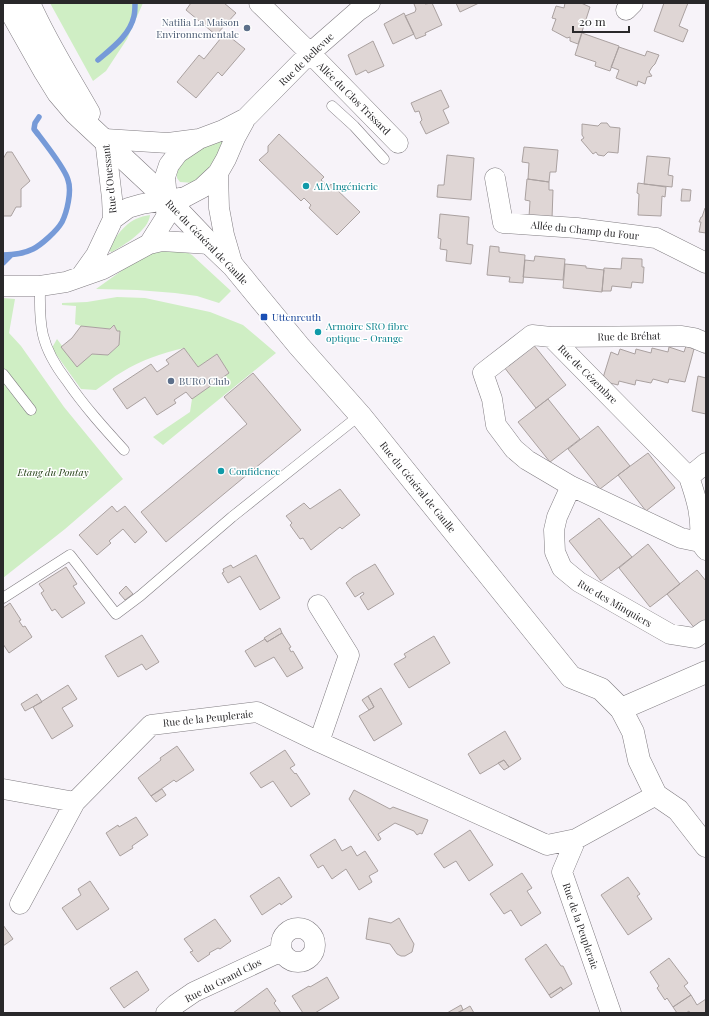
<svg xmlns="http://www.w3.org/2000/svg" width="709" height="1016" font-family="'Playfair Display',serif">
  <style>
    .green { fill: #cfeec4 }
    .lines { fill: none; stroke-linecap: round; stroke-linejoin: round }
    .stream { stroke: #769ad8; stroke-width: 5.5 }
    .building { fill: #dfd6d5; stroke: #aaa1a0 }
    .service-casing { stroke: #817d82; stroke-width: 11 }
    .minor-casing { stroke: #817d82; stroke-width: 21 }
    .tertiary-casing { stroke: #817d82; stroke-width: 23 }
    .secondary-casing { stroke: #817d82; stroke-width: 23 }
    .service { stroke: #fff; stroke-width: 10 }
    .minor { stroke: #fff; stroke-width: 20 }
    .tertiary { stroke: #fff; stroke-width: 22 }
    .secondary { stroke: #fff; stroke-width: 22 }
    .service-dot { fill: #5c6f8a; stroke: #fff; stroke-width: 1.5 }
    .culture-dot { fill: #0f9aa8; stroke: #fff; stroke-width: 1.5 }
    .transit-dot { fill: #1a4fb4; stroke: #fff; stroke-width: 1.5 }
    .labels { text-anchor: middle; stroke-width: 3; stroke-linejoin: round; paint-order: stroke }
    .service-label { font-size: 10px; fill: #4e5e75; stroke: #fff; text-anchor: end }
    .street-label { font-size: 10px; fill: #29282a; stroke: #fff }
    .culture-label { font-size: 10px; fill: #0d838f; stroke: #fff; text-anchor: start }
    .transit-label { font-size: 10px; fill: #164399; stroke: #fff; text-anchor: start }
    .park-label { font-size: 10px; font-style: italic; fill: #1c3a0e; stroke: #fff }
  </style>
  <rect width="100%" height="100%" fill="#f7f3f9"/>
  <!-- green -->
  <path class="green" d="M50,3H143L127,39L106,71L93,81Z
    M227,138L208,172L194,183L180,182L177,178C176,151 207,145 227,138Z
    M150,215C149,230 124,245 112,252L109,251L108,249C120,231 128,218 150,215Z
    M181,249L192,255L231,291L219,303L197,296L175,293L137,290L96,289L138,259L154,251Z
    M117,297L145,298L210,312L243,325L276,353L163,445L153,437L190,412L192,399L229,373L217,354L198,367L184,348C162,353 141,360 122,372C113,377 105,384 96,390L81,389L53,350V346L57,339L77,366L92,354L108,355L119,345L120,331H117L114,326L110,329L81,326L75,324L76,306L62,305V303L87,302Z
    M3,298L15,299L9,333L21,346L64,407L123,479L65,529L3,578Z"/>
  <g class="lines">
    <!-- stream -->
    <path class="stream" d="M98,60C112,48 130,35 134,16C135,12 135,7 135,3
      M3,255C14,255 23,254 33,249C41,245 57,231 62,222C67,212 72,191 68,180C65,168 43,141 34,129L35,123L39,117
      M3,263L11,255"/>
  </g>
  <!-- building -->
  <path class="building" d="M191,3H224L236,13L216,35L186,10Z
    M417,3H425V4L432,3L442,25L425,33L426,35L416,39L405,16L415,12L416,9L414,4Z
    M456,3H479L460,12Z
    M565,3H581L590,7L578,44L570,41V37L567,38L552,30L556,19L552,18L556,6L564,8Z
    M664,3H688L679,26L688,30L683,42L654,31Z
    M404,13L414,34L393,44L384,24Z
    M225,33L245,49L222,76L218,72L196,98L177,82L199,55L204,59Z
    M582,33L619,46L610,71L595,66L596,62L575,55Z
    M373,41L384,66L368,73L366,70L356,75L348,55Z
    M619,47L645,56L647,51L659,55L655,64L652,67L649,72L652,76L647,77L645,84L638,81L637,86L616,78L619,70L611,67Z
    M441,90L449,107L443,110L449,123L426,134L420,122L422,120L419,111L415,112L411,103Z
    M601,123H607L610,127L620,128L618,153L608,152L604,156L598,155L596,152L593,154L581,140L584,138L582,135V124L598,126Z
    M279,134L324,177L321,180L329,187L331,184L360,212L337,235L309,208L311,205L304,198L301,201L259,160L268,152V146Z
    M524,147L558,150L556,172H550L549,182L528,179L529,163L522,162Z
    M7,152H12L30,181L21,189V207H16L11,216H3V159Z
    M447,155L474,158L471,200L437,197L438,185H444Z
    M647,156L670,158L668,175L673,176L672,187L644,184Z
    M527,179L549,182V190H553L552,219L529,217L530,201L525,200Z
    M638,183L666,187L665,197L662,196L661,216L638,215L639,194L637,193Z
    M682,189L691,190L690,201H681Z
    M705,208L706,209V233L699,232L701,222H699L701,217H702Z
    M440,214L469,217L467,244L473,245L471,264L446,261L447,250L440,249L441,239L438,238Z
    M490,246L499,247V252L525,255L523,283L509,282L510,277L487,275Z
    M535,256L565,259L563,280L523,277L525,260L534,261Z
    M622,258L642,259V267H644L643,283L632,282L631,288L612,286L611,291H602L604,268L621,269Z
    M565,264L586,266V268L604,270L602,292L563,288Z
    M114,325L117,331H120L119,345L108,355L92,354L77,367L61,347L72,338L81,326L110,329Z
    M533,344L566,385L536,408L504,367Z
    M686,346L694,349L685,382L669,379L668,383L653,379L651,383L636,380L635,385L619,381L618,385L602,381L611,352L618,355L620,349L635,354L636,349L651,353L652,348L668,352L669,347L684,352Z
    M184,348L198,367L217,354L229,373L192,399L186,392L174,400L176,403L157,415L145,397L127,409L113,389L151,364L157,372L169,364L166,360Z
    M253,373L301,430L166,542L141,512L247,424L224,397Z
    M698,376L706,378V414L692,411Z
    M548,399L580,439L550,462L518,422Z
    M598,426L630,466L600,489L568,449Z
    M648,453L675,488L646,511L618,475Z
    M340,489L360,515L342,529L340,527L311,550L303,538L300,539L290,525L292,523L286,516L304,503L310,509Z
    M112,506L117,512L125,506L147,532L135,543L123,529L109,541L111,543L97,555L79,535Z
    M599,518L632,557L601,581L569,541Z
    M648,544L680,584L650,607L619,568Z
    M256,555L280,598L260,610L240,576L228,583L222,573L224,572L223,569L231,565L233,568Z
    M375,564L394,594L368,610L360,597L364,594L363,592L355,597L346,583L353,577Z
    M66,567L77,584L73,586L85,603L62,618L55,609L52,611L41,593L44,591L39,584Z
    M697,570L706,581V622L696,630L667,594Z
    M126,586L133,594L125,600L119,593Z
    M10,603L21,620L19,621L23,627L25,626L32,637L9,653L3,644V608Z
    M280,628L282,633L267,642L264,638Z
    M282,633L291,647L289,648L291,652L293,651L303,668L287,677L274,657L255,667L245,651L265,639L267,642Z
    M142,635L159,662L146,670L142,664L118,677L105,656Z
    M434,636L450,663L409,688L394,664L406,657L404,654Z
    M68,685L77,699L62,708L73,726L52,739L33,707Z
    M381,688L402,724L374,741L359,716L374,707L368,696Z
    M37,694L42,702L25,711L21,704Z
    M368,696L374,707L369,710L362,700Z
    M505,731L521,759L509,767L504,760L480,774L468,754Z
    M177,746L194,770L176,782L174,780L151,796L138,778L161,760L160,758Z
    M285,750L295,765L290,768L295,774L296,773L310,794L291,807L273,781L261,788L250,773Z
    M504,760L509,767L504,770L498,763Z
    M162,789L166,795L156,802L151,796Z
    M354,790L390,809L393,807L428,820L422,834L420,833L417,835L414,831L395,823L378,834L381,839L378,841L349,799Z
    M136,817L148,835L132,846L133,848L120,856L106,833L118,825L119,827Z
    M470,830L493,865L469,881L456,861L444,868L434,854Z
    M335,839L342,851L351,846L357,856L365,851L378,871L369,876L372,882L359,890L346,869L332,879L323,865L318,868L310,855Z
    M522,873L532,888L527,891L541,913L521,926L511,910L504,914L490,894Z
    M279,877L292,897L281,905L280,903L262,915L250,896Z
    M628,877L640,894L637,896L652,919L628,935L601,895Z
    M90,881L109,909L77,930L62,908L81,895L78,889Z
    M369,918L391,923L399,918L414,944L412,952L405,956H401L397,954L390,944L366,939Z
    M215,919L231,941L220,949L218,948L209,953L210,954L198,962L190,952L193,951L184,939Z
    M3,925L13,939L3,946Z
    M546,944L561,966H563L572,984L563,990L561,987L549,995L525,959Z
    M669,958L688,983L684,986L691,995L673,1007L667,998L665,1000L657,988L659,986L650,972Z
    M137,971L149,990L124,1008L110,988Z
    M327,977L339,998L315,1013H303L292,996L309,986L310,987Z
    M561,987L563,990L551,998L549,995Z
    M267,988L276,1001L274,1003L281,1013H233Z
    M691,995L697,1005L706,999V1013H690L689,1011L686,1013H677L673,1007Z
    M461,1005L463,1010L457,1013H447Z
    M470,1006L474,1013H457L463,1010Z"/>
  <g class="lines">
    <defs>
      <path id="service" d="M332,106L354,126L384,159
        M40,286C40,303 39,319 43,335C47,352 57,368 67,381C84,406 104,428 124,450
        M3,374L31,410
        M3,598L70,555L116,614L140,596L232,517L360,415"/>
      <path id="minor" d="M259,3L310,53L398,143
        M626,10L633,3
        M218,173L219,208L224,235L233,266
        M495,178L503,223L577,228L656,238L706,263
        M113,219L128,208L142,204L185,197L202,188L218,173L226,159L235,138L246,118L310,53L358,11L370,3
        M149,244L166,217L167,199L165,177L169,165L178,153L199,139L223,130L246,118
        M81,276L96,255L113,219L112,198L105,139L168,143L199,139
        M3,286H40L66,282L103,269L149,244L162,241L210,244
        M551,337L682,336L694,338L706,343
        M689,477L706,463
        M571,486L557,517L554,530L555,552L562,568L579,582L670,634L695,638L706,630
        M700,542C702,517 697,500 689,477L551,337L532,335L483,373L492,399L496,425L514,449L527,460L571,486L681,538L700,542L706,550
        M318,605L349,655L319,742
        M3,789L75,802L151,725L257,712L319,742L547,845L576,839L656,795
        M576,839L562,872L611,1013
        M20,904L75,802
        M281 945a17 17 0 1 1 34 0a17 17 0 1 1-34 0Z
        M166,1013L175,1005L194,992L282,951"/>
      <path id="tertiary" d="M621,709L706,672"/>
      <path id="secondary" d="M6,3L45,72L58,93L75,113L167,199L210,244L233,266L299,346L360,415L571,677L601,689L621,709L633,732L639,760L656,795L678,810L706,846
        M29,3C46,42 68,76 89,113"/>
    </defs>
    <!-- service casing -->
    <use href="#service" class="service-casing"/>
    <!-- minor casing -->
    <use href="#minor" class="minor-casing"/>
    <!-- tertiary casing -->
    <use href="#tertiary" class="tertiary-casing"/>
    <!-- secondary casing -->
    <use href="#secondary" class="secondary-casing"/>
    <!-- service -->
    <use href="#service" class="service"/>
    <!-- minor -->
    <use href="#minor" class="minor"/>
    <!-- tertiary -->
    <use href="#tertiary" class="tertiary"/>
    <!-- secondary -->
    <use href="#secondary" class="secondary"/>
  </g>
  <!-- markers -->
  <g class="service-dot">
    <circle cx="247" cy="28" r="4"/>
    <circle cx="171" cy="381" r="4"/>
  </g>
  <g class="culture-dot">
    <circle cx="306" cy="186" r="4"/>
    <circle cx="318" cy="332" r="4"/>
    <circle cx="221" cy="471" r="4"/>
  </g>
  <rect class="transit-dot" x="260" y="313" width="8" height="8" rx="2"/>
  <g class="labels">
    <!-- service labels -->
    <g class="service-label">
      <text x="239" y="26">Natilia La Maison<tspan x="239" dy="12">Environnementale</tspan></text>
      <text x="179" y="385" text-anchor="start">BURO Club</text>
    </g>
    <!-- street labels -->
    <g class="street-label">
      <text transform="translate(306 59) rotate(-44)" y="4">Rue de Bellevue</text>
      <text transform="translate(354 98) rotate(45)" y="4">Allée du Clos Trissard</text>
      <text transform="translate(109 179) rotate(-96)" y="4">Rue d'Ouessant</text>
      <text transform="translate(585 230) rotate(6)" y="4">Allée du Champ du Four</text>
      <text transform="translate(207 242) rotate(46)" y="4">Rue du Général de Gaulle</text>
      <text transform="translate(629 336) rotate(-1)" y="4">Rue de Bréhat</text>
      <text transform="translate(588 374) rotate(45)" y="4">Rue de Cézembre</text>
      <text transform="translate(418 487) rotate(51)" y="4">Rue du Général de Gaulle</text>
      <text transform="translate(615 603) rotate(30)" y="4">Rue des Minquiers</text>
      <text transform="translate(208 718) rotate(-6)" y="4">Rue de la Peupleraie</text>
      <text transform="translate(581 926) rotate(71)" y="4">Rue de la Peupleraie</text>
      <text transform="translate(223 980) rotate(-27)" y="4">Rue du Grand Clos</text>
    </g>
    <!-- culture labels -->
    <g class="culture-label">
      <text x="314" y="190">AIA Ingénierie</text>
      <text x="326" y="330">Armoire SRO fibre<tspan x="326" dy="12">optique - Orange</tspan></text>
      <text x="229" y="475">Confidence</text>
    </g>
    <!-- transit labels -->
    <g class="transit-label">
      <text x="272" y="321">Uttenreuth</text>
    </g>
    <!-- park labels -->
    <g class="park-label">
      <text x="53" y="476">Etang du Pontay</text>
    </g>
  </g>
  <!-- border -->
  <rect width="709" height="1016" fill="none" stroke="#29282a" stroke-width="8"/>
  <!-- scale -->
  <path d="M573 26v6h56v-6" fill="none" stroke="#29282a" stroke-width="2"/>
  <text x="579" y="26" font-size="12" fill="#29282a" stroke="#ffffff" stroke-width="3" paint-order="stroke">20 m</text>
</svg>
